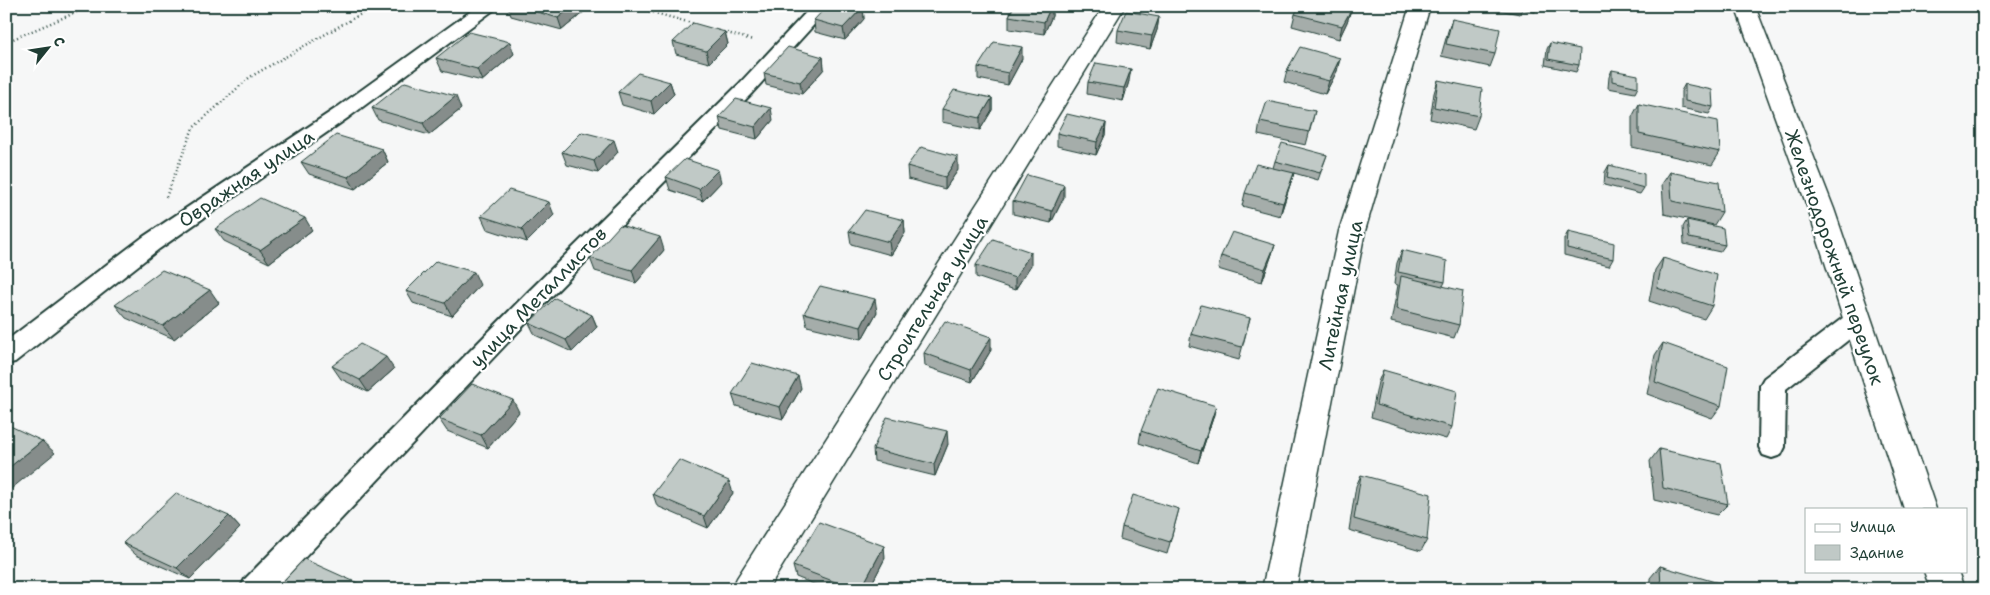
<svg xmlns="http://www.w3.org/2000/svg" width="1990" height="595" font-family="'Shantell Sans',sans-serif">
  <style>
    .lines { fill: none; stroke-linecap: round; stroke-linejoin: round }
    .lane-casing { stroke: #1f3d34; stroke-width: 4 }
    .street-casing { stroke: #1f3d34; stroke-width: 3 }
    .path { stroke: #1f3d34; stroke-width: 2.5; stroke-dasharray: 1 3; stroke-linecap: butt }
    .lane { fill: #fff; fill-rule: evenodd }
    .street { fill: #fff; fill-rule: evenodd }
    .wall { fill: #a5adaa; stroke: #1f3d34 }
    .shaded-wall { fill: #868d8b; stroke: #1f3d34 }
    .building { fill: #c0c9c6; stroke: #1f3d34 }
    .labels { text-anchor: middle; stroke-width: 4.5; stroke-linejoin: round; paint-order: stroke }
    .street-label { font-size: 19px; fill: #1f3d34; stroke: #fff }
  </style>
  <rect width="100%" height="100%" fill="#f6f7f7"/>
  <filter id="ink" filterUnits="userSpaceOnUse"><feTurbulence type="fractalNoise" baseFrequency=".02" numOctaves="2"/><feDisplacementMap in="SourceGraphic" scale="10" xChannelSelector="R" yChannelSelector="G"/><feConvolveMatrix kernelMatrix="1 2 1 2 8 2 1 2 1" color-interpolation-filters="sRGB"/></filter>
  <g filter="url(#ink)">
    <g class="lines">
      <defs>
        <path id="lane" d="M478,6H499L349,117L159,249L15,362L6,364V341L143,237L335,109Z
          M812,6H831L752,93L544,304L275,589H240L245,579L528,292L738,85Z
          M1857,311L1866,314L1869,320L1866,326L1786,389L1785,447L1781,455L1772,458L1763,455L1759,447L1760,385L1764,378L1848,314Z"/>
        <path id="street" d="M1104,6H1125L768,589H732L737,578Z
          M1410,6H1430L1365,231L1296,589H1262L1339,231Z
          M1735,6H1755L1834,209L1936,509H1904L1808,209Z
          M1924,571H1958L1964,589H1930Z"/>
      </defs>
      <!-- lane casing -->
      <use href="#lane" class="lane-casing"/>
      <!-- street casing -->
      <use href="#street" class="street-casing"/>
      <!-- path -->
      <path class="path" d="M630,6L695,24
        M723,32L753,40
        M6,42L91,6
        M166,197L193,128L250,77L375,6"/>
      <!-- lane -->
      <use href="#lane" class="lane"/>
      <!-- street -->
      <use href="#street" class="street"/>
    </g>
    <!-- wall -->
    <path class="wall" d="M508,6H591L562,30L511,16Z
      M1014,6H1052V16L1044,34L1009,29V16Z
      M1499,6H1538L1535,12L1522,9L1520,14L1498,10Z
      M863,7L864,19L845,40L815,32L814,20Z
      M1351,10L1347,22L1339,39L1292,26L1295,14Z
      M1159,17L1157,30L1150,49L1117,42L1118,30Z
      M1452,19L1495,54L1490,67L1441,56L1448,31Z
      M725,32L728,44L709,63L676,54L673,42Z
      M1550,43L1579,65L1576,72L1545,65L1547,49Z
      M514,54L482,81L442,71L436,58Z
      M823,57L824,69L802,94L766,85L764,73Z
      M1340,58L1337,71L1325,94L1284,82L1287,70Z
      M1022,59L1008,85L978,79V67Z
      M1612,70L1638,87L1635,93L1608,88L1609,77Z
      M1438,80L1479,116L1474,129L1430,119L1434,93Z
      M1129,81L1123,101L1087,94L1088,82Z
      M670,82L674,94L654,114L622,105L618,92Z
      M1685,84L1713,107L1709,114L1681,108V91Z
      M992,98V110L980,130L942,122V109Z
      M1639,104L1720,152L1712,165L1632,147V117Z
      M372,108L461,109L429,135L378,120Z
      M1315,111L1306,145L1258,135L1260,122Z
      M719,117L773,120L757,139L722,130Z
      M1106,123L1105,135L1096,155L1057,146V133Z
      M382,149L388,162L355,189L309,174L301,162Z
      M562,152H618L598,173L567,165Z
      M1327,155L1318,180L1294,173L1290,185L1280,216L1242,206L1245,193L1273,168L1275,161Z
      M1609,165L1644,188L1640,194L1604,185L1605,172Z
      M907,166L958,170L945,189L908,179Z
      M1670,172L1722,212L1714,225L1664,214L1662,184Z
      M666,177L721,182L703,201L670,190Z
      M1064,197L1051,223L1013,214V201Z
      M554,215L527,242L487,229L481,216Z
      M904,220L905,233L891,255L851,244L849,231Z
      M1687,220L1725,245L1720,252L1684,244L1683,227Z
      M215,229L312,230L269,263L224,241Z
      M1568,232L1613,259L1609,266L1564,255V239Z
      M1275,245L1271,257L1262,282L1218,269L1221,256Z
      M664,250L636,283L595,271L590,258Z
      M1402,250L1445,282L1443,286L1459,325L1454,338L1391,322L1398,285L1394,284L1397,263Z
      M1663,258L1712,306L1704,319L1649,301L1655,270Z
      M976,265H1031L1015,290L976,277Z
      M480,285L452,316L413,303L406,291Z
      M219,303L174,339L126,318L115,305Z
      M877,312L862,339L807,326L804,313Z
      M592,315L597,327L572,352L535,335L529,323Z
      M1250,318L1239,360L1189,346L1191,334Z
      M1663,343L1721,406L1712,418L1647,394L1655,355Z
      M991,350L972,382L925,366L924,353Z
      M332,366L394,369L368,392L341,379Z
      M1383,370L1452,427L1446,439L1371,417L1378,382Z
      M801,388L783,419L736,406L732,394Z
      M1216,406L1213,418L1198,463L1139,443L1141,431Z
      M519,412L488,448L447,431L439,419Z
      M948,444L935,476L874,461L873,449Z
      M1659,449L1728,504L1717,515L1654,500L1650,461Z
      M1361,475L1427,540L1421,551L1349,530L1356,486Z
      M733,493L708,528L657,506L653,494Z
      M1179,509L1167,554L1120,539L1122,527Z
      M229,516L240,528L190,579L136,555L123,543Z
      M885,558L869,589H826L796,577L793,566Z
      M1660,566L1729,589H1650V578Z"/>
    <!-- shaded-wall -->
    <path class="shaded-wall" d="M573,6H591L562,30L558,18Z
      M1051,6H1052V16L1044,34V22Z
      M863,7L864,19L845,40L843,28Z
      M1351,10L1347,22L1339,39L1342,26Z
      M1159,17L1157,30L1150,49L1152,36Z
      M725,32L728,44L709,63L706,51Z
      M510,42L514,54L482,81L477,69Z
      M1022,47V59L1008,85V73Z
      M823,57L824,69L802,94L800,82Z
      M1340,58L1337,71L1325,94L1329,81Z
      M1131,69L1129,81L1123,101L1124,88Z
      M670,82L674,94L654,114L651,101Z
      M456,96L461,109L429,135L423,123Z
      M992,98V110L980,130V118Z
      M771,108L773,120L757,139L755,127Z
      M1106,123L1105,135L1096,155L1097,142Z
      M614,140L618,152L598,173L594,161Z
      M382,149L388,162L355,189L348,177Z
      M958,157V170L945,189V177Z
      M718,170L721,182L703,201L699,189Z
      M1294,173L1290,185L1280,216L1283,203Z
      M1064,185V197L1051,223L1052,211Z
      M549,202L554,215L527,242L522,229Z
      M305,218L312,230L269,263L260,250Z
      M904,220L905,233L891,255L889,242Z
      M660,237L664,250L636,283L632,270Z
      M1275,245L1271,257L1262,282L1265,269Z
      M1031,252V265L1015,290V278Z
      M474,272L480,285L452,316L445,303Z
      M210,290L219,303L174,339L163,326Z
      M875,299L877,312L862,339L861,327Z
      M592,315L597,327L572,352L566,340Z
      M991,337V350L972,382L971,370Z
      M386,357L394,369L368,392L360,380Z
      M798,376L801,388L783,419L780,407Z
      M513,400L519,412L488,448L481,435Z
      M1216,406L1213,418L1198,463L1201,451Z
      M947,431L948,444L935,476L934,464Z
      M42,441L55,453L6,493V470Z
      M729,481L733,493L708,528L704,516Z
      M229,516L240,528L190,579L177,568Z
      M884,546L885,558L869,589H861Z"/>
    <!-- building -->
    <path class="building" d="M517,6H573L558,18Z
      M827,6H861L863,7L843,28L814,20Z
      M1014,6H1051L1044,22L1009,16Z
      M1299,6H1337L1351,10L1342,26L1295,14Z
      M1126,11L1159,17L1152,36L1118,30Z
      M1452,19L1500,29L1495,54L1446,44Z
      M693,23L725,32L706,51L673,42Z
      M469,32L510,42L477,69L436,58Z
      M994,42L1022,47L1008,73L978,67Z
      M1550,43L1580,49L1579,65L1548,59Z
      M788,47L823,57L800,82L764,73Z
      M1300,47L1340,58L1329,81L1287,70Z
      M1096,63L1131,69L1124,88L1088,82Z
      M1612,70L1638,75V87L1612,81Z
      M638,73L670,82L651,101L618,92Z
      M1438,80L1482,89L1479,116L1434,107Z
      M405,82L456,96L423,123L372,108Z
      M1685,84L1712,90L1713,107L1685,101Z
      M954,90L992,98L980,118L942,109Z
      M736,99L771,108L755,127L719,117Z
      M1267,101L1315,111L1309,132L1260,122Z
      M1639,104L1718,121L1720,152L1639,134Z
      M1067,114L1106,123L1097,142L1057,133Z
      M582,132L614,140L594,161L562,152Z
      M336,135L382,149L348,177L301,162Z
      M1282,143L1327,155L1320,173L1275,161Z
      M921,147L958,157L945,177L907,166Z
      M685,159L718,170L699,189L666,177Z
      M1256,164L1294,173L1283,203L1245,193Z
      M1609,165L1644,174V188L1607,178Z
      M1670,172L1719,182L1722,212L1672,201Z
      M1027,175L1064,185L1052,211L1013,201Z
      M509,190L549,202L522,229L481,216Z
      M260,198L305,218L260,250L215,229Z
      M865,210L904,220L889,242L849,231Z
      M1687,220L1723,228L1725,245L1689,238Z
      M620,225L660,237L632,270L590,258Z
      M1232,232L1275,245L1265,269L1221,256Z
      M1568,232L1614,243L1613,259L1567,248Z
      M993,239L1031,252L1015,278L976,265Z
      M1402,250L1447,261L1445,282L1398,272Z
      M1663,258L1717,275L1712,306L1657,288Z
      M436,261L474,272L445,303L406,291Z
      M162,270L210,290L163,326L115,305Z
      M1401,276L1463,291L1459,325L1396,309Z
      M820,286L875,299L861,327L804,313Z
      M555,298L592,315L566,340L529,323Z
      M1201,305L1250,318L1242,347L1191,334Z
      M945,321L991,337L971,370L924,353Z
      M1663,343L1728,366L1721,406L1655,382Z
      M360,344L386,357L360,380L332,366Z
      M752,363L798,376L780,407L732,394Z
      M1383,370L1457,391L1452,427L1376,405Z
      M472,384L513,400L481,435L439,419Z
      M1158,388L1216,406L1201,451L1141,431Z
      M887,417L947,431L934,464L873,449Z
      M6,424L42,441L6,470Z
      M1659,449L1721,463L1728,504L1663,488Z
      M679,460L729,481L704,516L653,494Z
      M1361,475L1431,494L1427,540L1354,519Z
      M176,493L229,516L177,568L123,543Z
      M1133,495L1179,509L1170,542L1122,527Z
      M819,522L884,546L861,589H854L793,566Z
      M304,559L364,586L362,589H276Z
      M1660,566L1729,586V589H1661Z"/>
  </g>
  <g class="labels">
    <!-- street labels -->
    <g class="street-label">
      <text transform="translate(246 178) rotate(-34)" y="7">Овражная улица</text>
      <text transform="translate(1835 257) rotate(71)" y="7">Железнодорожный переулок</text>
      <text transform="translate(1340 295) rotate(-78)" y="7">Литейная улица</text>
      <text transform="translate(538 297) rotate(-46)" y="7">улица Металлистов</text>
      <text transform="translate(932 298) rotate(-58)" y="7">Строительная улица</text>
    </g>
  </g>
  <!-- margin -->
  <rect width="1990" height="595" fill="none" stroke="#fff" stroke-width="25"/>
  <rect x="12" y="12" width="1965" height="570" fill="none" stroke="#1f3d34" stroke-width="2" filter="url(#ink)"/>
  <!-- legend -->
  <rect x="1805" y="508" width="162" height="65" fill="#ffffff" stroke="#a5b1ae"/>
  <rect x="1815" y="524" width="25" height="8" fill="#ffffff" stroke="#a5b1ae"/>
  <text x="1850" y="532" font-size="15" fill="#1f3d34">Улица</text>
  <rect x="1815" y="545" width="25" height="15" fill="#c0c9c6" stroke="#a5b1ae"/>
  <text x="1850" y="558" font-size="15" fill="#1f3d34">Здание</text>
  <!-- north arrow -->
  <g transform="translate(48 48) rotate(60)" stroke="#ffffff" stroke-width="4" paint-order="stroke">
  <path d="M0-4L9 19L0 12L-9 19Z" fill="#1f3d34"/>
  <text y="-8" font-size="14" font-weight="bold" text-anchor="middle" fill="#1f3d34">С</text>
  </g>
</svg>
